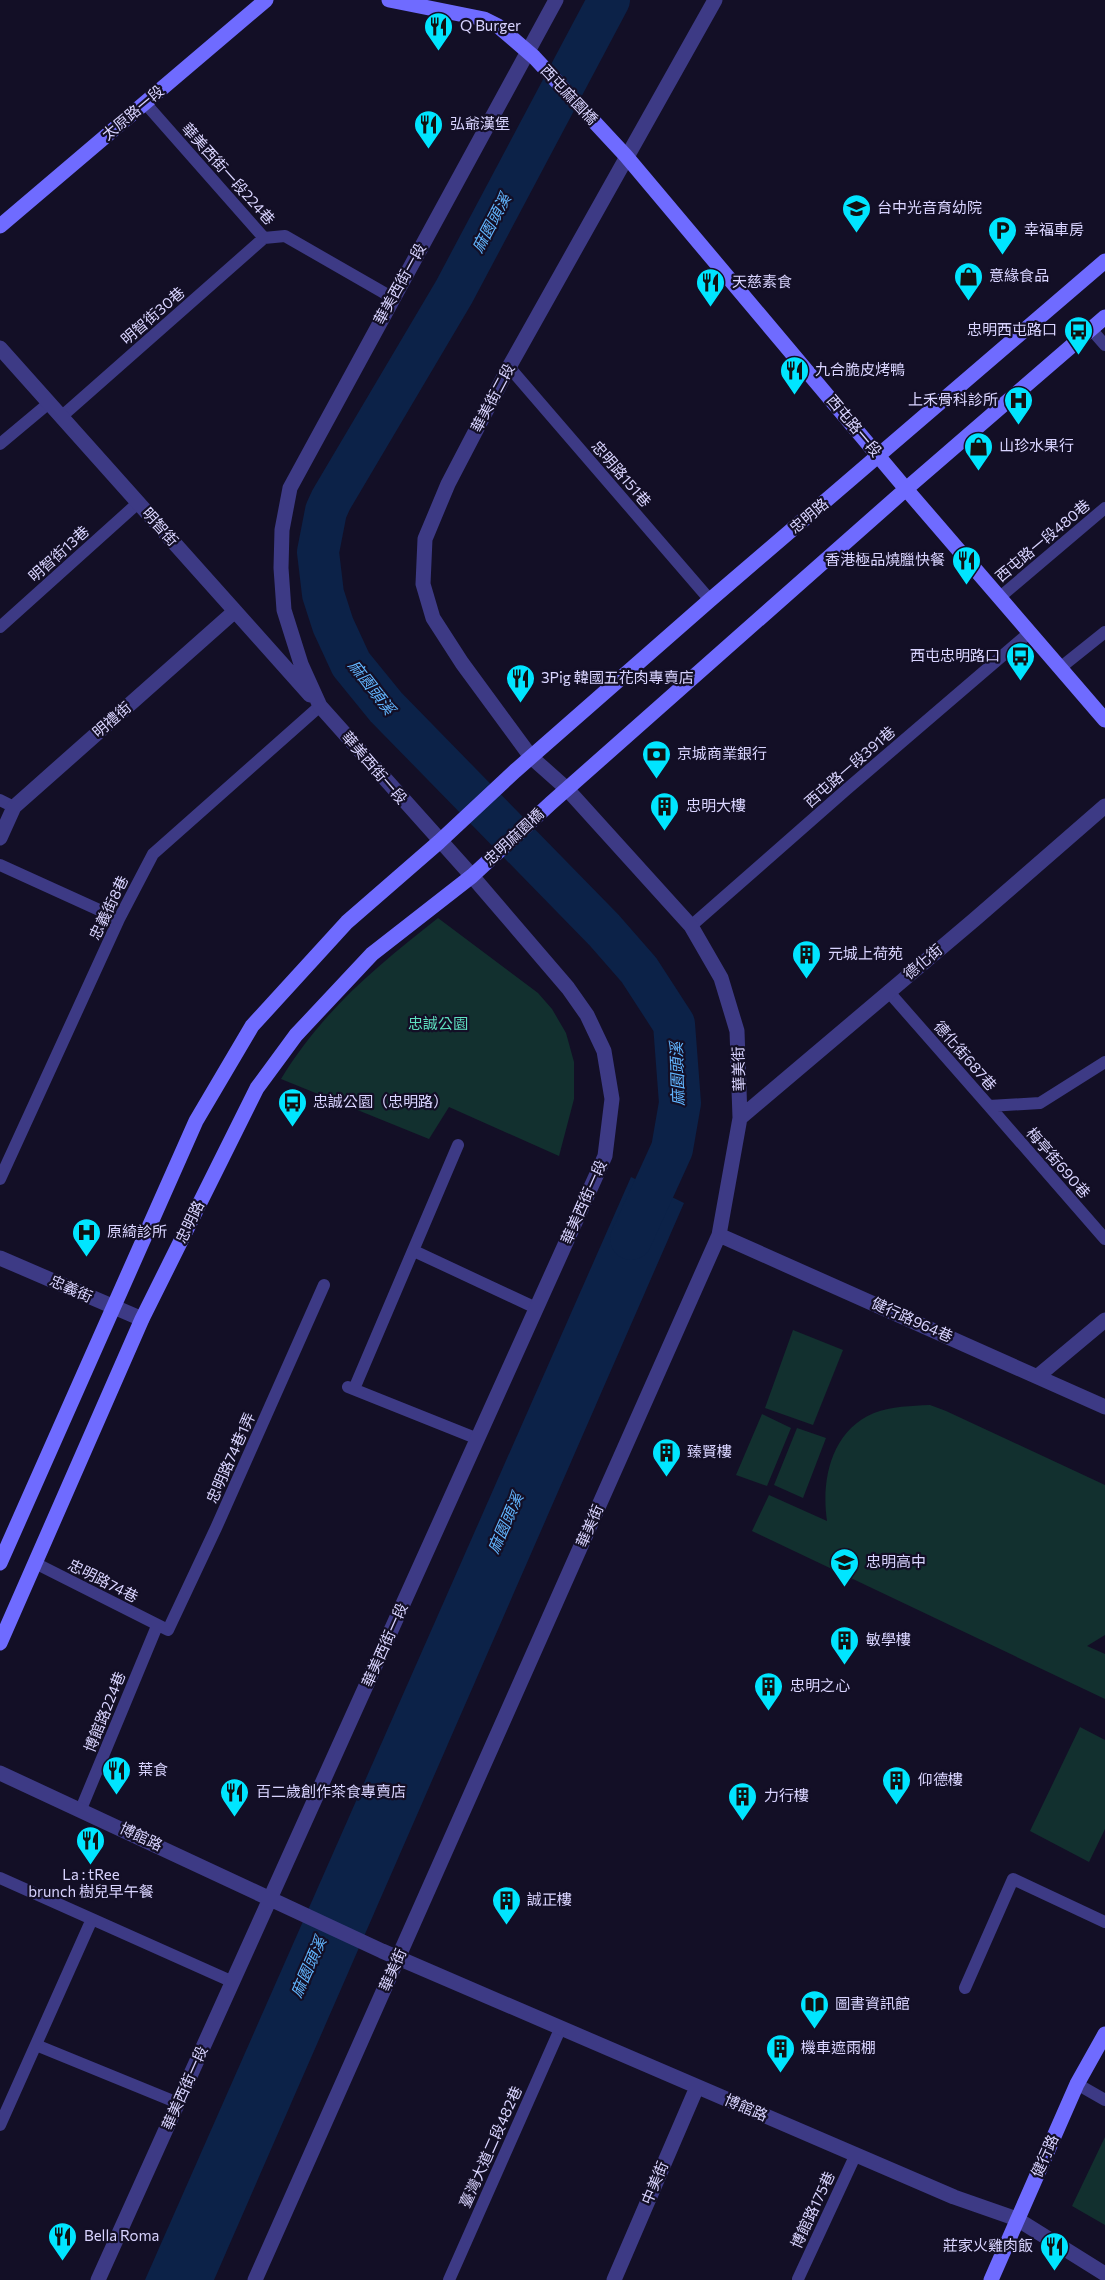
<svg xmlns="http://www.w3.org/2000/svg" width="1105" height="2280" font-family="Commissioner,'Noto Sans TC',sans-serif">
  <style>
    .green { fill: #12302f }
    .water { fill: #0c2248 }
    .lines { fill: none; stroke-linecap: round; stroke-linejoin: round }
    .river { stroke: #0c2248; stroke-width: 42 }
    .lane { stroke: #3d3a85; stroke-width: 12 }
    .street { stroke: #3d3a85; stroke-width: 15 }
    .secondary { stroke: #6f6bff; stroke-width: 15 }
    .labels { text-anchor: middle; stroke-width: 4.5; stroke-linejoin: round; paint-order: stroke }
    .poi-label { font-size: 15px; fill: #d9d4ff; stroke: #130f26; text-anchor: start }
    .street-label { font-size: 15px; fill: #d9d4ff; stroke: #130f26 }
    .park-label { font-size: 15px; fill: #5fe0c0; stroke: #130f26 }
    .water-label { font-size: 16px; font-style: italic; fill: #62b6ff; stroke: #130f26 }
  </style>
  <rect width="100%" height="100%" fill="#130f26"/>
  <!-- green -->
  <path class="green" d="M438,918L538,993L552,1009L566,1033L574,1062V1099L559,1156L449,1107L429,1139L281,1079C323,1010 376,967 438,918Z
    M793,1330L843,1350L813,1425L765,1408Z
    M930,1405L946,1411L1105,1485V1635L1087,1646L1105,1654V1699L752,1531L769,1495L827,1521C821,1480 831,1431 874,1413C892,1406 911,1406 930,1405Z
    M762,1414L791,1428L767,1486L736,1475Z
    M797,1428L826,1438L803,1498L774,1485Z
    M1080,1727L1105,1740V1829L1089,1862L1030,1831Z
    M1105,2137V2225L1072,2206Z"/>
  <!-- water -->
  <path class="water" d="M631,1177L684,1203L214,2280H145Z"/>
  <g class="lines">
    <!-- river -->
    <path class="river" d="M609,0L454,292L331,500L326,511L318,552L323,594L333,625L351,664L386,707L604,930L639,970L674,1024L680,1103L672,1149L631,1239"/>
    <!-- lane -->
    <path class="lane" d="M145,103L264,238L285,236L393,298
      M1091,329L1105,345
      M509,367L710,600
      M61,417L264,238
      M0,444L49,403
      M1000,597L1105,508
      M0,627L138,503
      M1060,668L1105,632
      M0,800L14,807
      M0,865L119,919
      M691,926L847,789L1029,633
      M888,991L989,1106L1040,1103L1105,1062
      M989,1106L1105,1239
      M0,1179L119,919L153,854L320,706
      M414,1251L536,1308
      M348,1387L478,1439
      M354,1389L458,1145
      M35,1563L168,1630L216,1528L324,1285
      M81,1809L157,1626
      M0,1878L233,1982
      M965,1988L1013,1879L1105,1922
      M36,2045L178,2103
      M1077,2084L1105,2100
      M0,2125L92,1919
      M798,2279L856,2154
      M449,2280L561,2027"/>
    <!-- street -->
    <path class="street" d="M0,348L310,695
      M0,838L14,807L235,611
      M740,1118L974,920L1105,806
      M719,1235L1105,1407
      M0,1258L142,1319
      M1038,1376L1105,1320
      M0,1773L382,1951L954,2197L1017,2219L1105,2274
      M98,2280L605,1156L612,1099L604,1051L587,1015L568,988L472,876L320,706L301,664L284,610L281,568L282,530L290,488L556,0
      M255,2280L719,1235L740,1118L737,1031L721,978L691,926L567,789L531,757L462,663L433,618L423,584L425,539L448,484L509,367L715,0
      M614,2280L697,2087"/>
    <!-- secondary -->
    <path class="secondary" d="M389,0L484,19L498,26L534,57L626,156L906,489L1105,720
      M0,226L266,0
      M0,1563L196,1121L252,1026L347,922L439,842L515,771L710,600L1105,261
      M0,1643L142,1319L257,1088L296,1035L372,954L472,876L551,803L906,489L1105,317
      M991,2280L1077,2084L1105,2034"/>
  </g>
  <!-- icons -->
  <defs>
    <symbol id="restaurant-pin" viewBox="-11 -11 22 30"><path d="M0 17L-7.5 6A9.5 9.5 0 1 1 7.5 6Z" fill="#00e5ff" stroke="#130f26"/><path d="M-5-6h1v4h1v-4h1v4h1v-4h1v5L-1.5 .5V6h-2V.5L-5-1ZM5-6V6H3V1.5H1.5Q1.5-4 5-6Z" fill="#111"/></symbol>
    <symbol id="school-pin" viewBox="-11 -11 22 30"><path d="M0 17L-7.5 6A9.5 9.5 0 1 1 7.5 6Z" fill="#00e5ff" stroke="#130f26"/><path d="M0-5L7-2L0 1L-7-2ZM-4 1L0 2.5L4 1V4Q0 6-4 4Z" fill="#111"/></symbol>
    <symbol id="parking-pin" viewBox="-11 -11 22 30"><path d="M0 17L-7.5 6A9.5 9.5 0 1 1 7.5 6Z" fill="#00e5ff" stroke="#130f26"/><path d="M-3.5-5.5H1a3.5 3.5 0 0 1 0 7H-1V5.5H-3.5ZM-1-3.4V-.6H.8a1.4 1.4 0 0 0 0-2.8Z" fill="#111"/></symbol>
    <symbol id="shop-pin" viewBox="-11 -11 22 30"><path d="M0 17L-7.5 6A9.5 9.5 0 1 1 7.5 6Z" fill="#00e5ff" stroke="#130f26"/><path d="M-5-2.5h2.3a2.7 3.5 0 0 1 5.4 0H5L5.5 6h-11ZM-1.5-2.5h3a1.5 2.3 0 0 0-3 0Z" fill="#111"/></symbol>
    <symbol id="bus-pin" viewBox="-11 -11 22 30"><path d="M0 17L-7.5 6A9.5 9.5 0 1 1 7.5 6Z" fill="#00e5ff" stroke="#130f26"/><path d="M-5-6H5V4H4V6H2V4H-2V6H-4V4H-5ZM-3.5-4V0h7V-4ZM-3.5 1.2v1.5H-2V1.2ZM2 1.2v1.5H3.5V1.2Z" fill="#111"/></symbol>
    <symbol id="hospital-pin" viewBox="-11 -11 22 30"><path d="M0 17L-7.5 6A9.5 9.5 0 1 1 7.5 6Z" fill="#00e5ff" stroke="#130f26"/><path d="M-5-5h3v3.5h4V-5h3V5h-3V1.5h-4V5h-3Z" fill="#111"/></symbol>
    <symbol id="bank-pin" viewBox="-11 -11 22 30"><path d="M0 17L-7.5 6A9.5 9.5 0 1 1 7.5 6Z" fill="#00e5ff" stroke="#130f26"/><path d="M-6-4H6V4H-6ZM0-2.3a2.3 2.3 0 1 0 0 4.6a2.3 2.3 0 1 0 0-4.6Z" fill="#111"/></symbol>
    <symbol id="building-pin" viewBox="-11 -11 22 30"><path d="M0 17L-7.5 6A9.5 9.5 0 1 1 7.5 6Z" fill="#00e5ff" stroke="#130f26"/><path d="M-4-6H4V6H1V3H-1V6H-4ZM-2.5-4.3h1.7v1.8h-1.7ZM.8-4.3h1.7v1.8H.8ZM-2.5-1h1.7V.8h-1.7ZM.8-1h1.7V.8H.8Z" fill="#111"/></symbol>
    <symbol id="library-pin" viewBox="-11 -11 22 30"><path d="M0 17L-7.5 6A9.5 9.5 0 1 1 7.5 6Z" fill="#00e5ff" stroke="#130f26"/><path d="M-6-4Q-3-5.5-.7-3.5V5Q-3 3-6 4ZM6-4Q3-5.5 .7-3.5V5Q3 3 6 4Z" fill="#111"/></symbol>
  </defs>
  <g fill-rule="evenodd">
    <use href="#restaurant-pin" x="422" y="10" width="33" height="45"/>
    <use href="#restaurant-pin" x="412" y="108" width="33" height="45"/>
    <use href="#school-pin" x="840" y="192" width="33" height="45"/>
    <use href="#parking-pin" x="986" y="214" width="33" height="45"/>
    <use href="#shop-pin" x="952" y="260" width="33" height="45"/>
    <use href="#restaurant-pin" x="694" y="266" width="33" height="45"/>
    <use href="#bus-pin" x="1062" y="314" width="33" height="45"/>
    <use href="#restaurant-pin" x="778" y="354" width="33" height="45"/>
    <use href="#hospital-pin" x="1002" y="384" width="33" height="45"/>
    <use href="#shop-pin" x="962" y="430" width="33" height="45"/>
    <use href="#restaurant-pin" x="950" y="544" width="33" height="45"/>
    <use href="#bus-pin" x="1004" y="640" width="33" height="45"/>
    <use href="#restaurant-pin" x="504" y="662" width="33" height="45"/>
    <use href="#bank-pin" x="640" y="738" width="33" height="45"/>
    <use href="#building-pin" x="648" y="790" width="33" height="45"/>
    <use href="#building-pin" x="790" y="938" width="33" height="45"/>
    <use href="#bus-pin" x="276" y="1086" width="33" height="45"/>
    <use href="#hospital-pin" x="70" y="1216" width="33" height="45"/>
    <use href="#building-pin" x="650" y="1436" width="33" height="45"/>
    <use href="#school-pin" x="828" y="1546" width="33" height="45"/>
    <use href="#building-pin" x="828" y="1624" width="33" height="45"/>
    <use href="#building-pin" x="752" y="1670" width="33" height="45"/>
    <use href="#restaurant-pin" x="100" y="1754" width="33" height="45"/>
    <use href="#building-pin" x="880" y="1764" width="33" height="45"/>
    <use href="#restaurant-pin" x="218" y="1776" width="33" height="45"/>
    <use href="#building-pin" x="726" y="1780" width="33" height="45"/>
    <use href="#restaurant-pin" x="74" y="1824" width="33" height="45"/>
    <use href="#building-pin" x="490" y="1884" width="33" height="45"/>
    <use href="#library-pin" x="798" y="1988" width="33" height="45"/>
    <use href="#building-pin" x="764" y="2032" width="33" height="45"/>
    <use href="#restaurant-pin" x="46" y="2220" width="33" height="45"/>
    <use href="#restaurant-pin" x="1038" y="2230" width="33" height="45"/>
  </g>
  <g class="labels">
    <!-- poi labels -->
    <g class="poi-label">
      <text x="460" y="31">Q Burger</text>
      <text x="450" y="129">弘爺漢堡</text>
      <text x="877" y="213">台中光音育幼院</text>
      <text x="1024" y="235">幸福車房</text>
      <text x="989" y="281">意緣食品</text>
      <text x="732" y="287">天慈素食</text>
      <text x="1057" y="335" text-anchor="end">忠明西屯路口</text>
      <text x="815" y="375">九合脆皮烤鴨</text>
      <text x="998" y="405" text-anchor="end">上禾骨科診所</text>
      <text x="999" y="451">山珍水果行</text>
      <text x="945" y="565" text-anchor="end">香港極品燒臘快餐</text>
      <text x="1000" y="661" text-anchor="end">西屯忠明路口</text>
      <text x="541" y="683">3Pig 韓國五花肉專賣店</text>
      <text x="677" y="759">京城商業銀行</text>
      <text x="686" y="811">忠明大樓</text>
      <text x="828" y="959">元城上荷苑</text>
      <text x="313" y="1107">忠誠公園（忠明路）</text>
      <text x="107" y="1237">原綺診所</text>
      <text x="687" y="1457">臻賢樓</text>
      <text x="866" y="1567">忠明高中</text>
      <text x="866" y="1645">敏學樓</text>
      <text x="790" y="1691">忠明之心</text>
      <text x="138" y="1775">葉食</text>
      <text x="918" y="1785">仰德樓</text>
      <text x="256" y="1797">百二歲創作茶食專賣店</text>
      <text x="764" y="1801">力行樓</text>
      <text x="91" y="1880" text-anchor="middle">La : tRee<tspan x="91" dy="17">brunch 樹兒早午餐</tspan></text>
      <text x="527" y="1905">誠正樓</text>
      <text x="835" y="2009">圖書資訊館</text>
      <text x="801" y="2053">機車遮雨棚</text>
      <text x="84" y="2241">Bella Roma</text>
      <text x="1033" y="2251" text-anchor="end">莊家火雞肉飯</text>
    </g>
    <!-- street labels -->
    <g class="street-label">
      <text transform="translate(569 95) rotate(47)" y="5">西屯麻園橋</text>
      <text transform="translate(133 113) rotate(-40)" y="5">太原路一段</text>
      <text transform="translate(228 174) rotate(48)" y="5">華美西街一段224巷</text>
      <text transform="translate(400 284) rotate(-61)" y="5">華美西街一段</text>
      <text transform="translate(153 316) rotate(-41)" y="5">明智街30巷</text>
      <text transform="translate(493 398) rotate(-62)" y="5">華美街二段</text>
      <text transform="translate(854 426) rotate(50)" y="5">西屯路一段</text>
      <text transform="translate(621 474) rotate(49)" y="5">忠明路151巷</text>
      <text transform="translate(809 516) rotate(-40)" y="5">忠明路</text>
      <text transform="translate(160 527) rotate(48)" y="5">明智街</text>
      <text transform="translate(1043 541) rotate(-40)" y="5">西屯路一段480巷</text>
      <text transform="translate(59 554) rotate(-42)" y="5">明智街13巷</text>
      <text transform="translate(112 720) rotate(-41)" y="5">明禮街</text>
      <text transform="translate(850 767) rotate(-41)" y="5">西屯路一段391巷</text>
      <text transform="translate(374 768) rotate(49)" y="5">華美西街一段</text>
      <text transform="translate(514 837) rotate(-43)" y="5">忠明麻園橋</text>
      <text transform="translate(109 908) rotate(-64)" y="5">忠義街8巷</text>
      <text transform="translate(923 962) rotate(-40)" y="5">德化街</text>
      <text transform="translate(965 1056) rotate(49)" y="5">德化街687巷</text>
      <text transform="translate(739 1069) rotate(-92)" y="5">華美街</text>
      <text transform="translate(1058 1163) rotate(49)" y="5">梅亭街690巷</text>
      <text transform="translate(584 1202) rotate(-66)" y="5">華美西街一段</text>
      <text transform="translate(190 1222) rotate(-64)" y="5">忠明路</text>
      <text transform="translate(71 1289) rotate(24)" y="5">忠義街</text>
      <text transform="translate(912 1320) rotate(24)" y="5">健行路964巷</text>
      <text transform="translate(231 1458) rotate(-66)" y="5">忠明路74巷1弄</text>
      <text transform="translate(590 1526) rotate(-66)" y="5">華美街</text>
      <text transform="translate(103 1581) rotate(27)" y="5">忠明路74巷</text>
      <text transform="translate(385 1645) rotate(-66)" y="5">華美西街一段</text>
      <text transform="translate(105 1712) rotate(-68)" y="5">博館路224巷</text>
      <text transform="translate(141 1837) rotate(25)" y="5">博館路</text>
      <text transform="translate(393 1970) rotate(-66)" y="5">華美街</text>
      <text transform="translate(185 2088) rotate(-66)" y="5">華美西街一段</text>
      <text transform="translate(746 2108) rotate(23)" y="5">博館路</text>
      <text transform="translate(491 2147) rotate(-66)" y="5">臺灣大道二段482巷</text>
      <text transform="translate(1045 2156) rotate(-66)" y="5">健行路</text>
      <text transform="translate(655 2183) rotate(-67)" y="5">中美街</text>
      <text transform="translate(813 2210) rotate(-65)" y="5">博館路175巷</text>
    </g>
    <!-- park labels -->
    <g class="park-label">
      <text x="438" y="1029">忠誠公園</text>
    </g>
    <!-- water labels -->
    <g class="water-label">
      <text transform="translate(491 223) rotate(-62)" y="6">麻園頭溪</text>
      <text transform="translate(372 687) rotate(52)" y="6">麻園頭溪</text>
      <text transform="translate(677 1074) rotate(-92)" y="6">麻園頭溪</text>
      <text transform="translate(505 1523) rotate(-66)" y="6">麻園頭溪</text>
      <text transform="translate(308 1967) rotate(-66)" y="6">麻園頭溪</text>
    </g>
  </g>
</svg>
